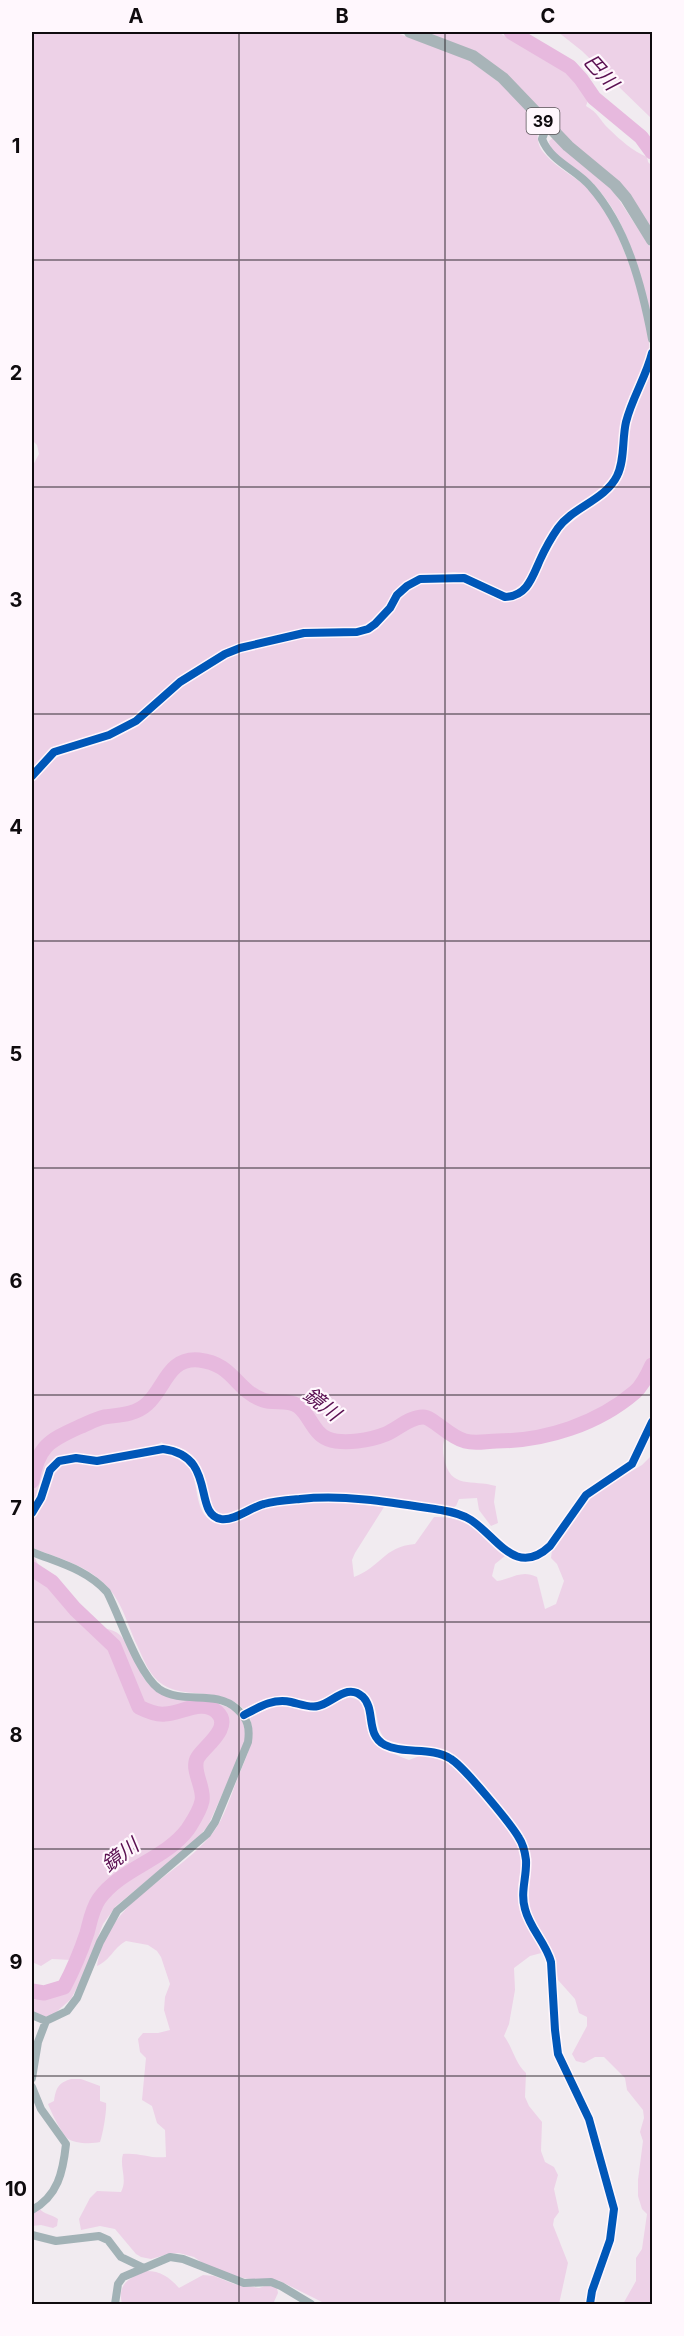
<svg xmlns="http://www.w3.org/2000/svg" width="684" height="2336" font-family="Inter,'Noto Sans JP',sans-serif">
  <style>
    .green { fill: #edd1e7 }
    .lines { fill: none; stroke-linecap: round; stroke-linejoin: round }
    .river { stroke: #e7b9de; stroke-width: 15 }
    .street { stroke: #a2b2b6; stroke-width: 8 }
    .primary { stroke: #a8b4b8; stroke-width: 12 }
    .cycleway-casing { stroke: #fff7fd; stroke-width: 11 }
    .cycleway { stroke: #0057b8; stroke-width: 8 }
    .grid { fill: none; stroke: #0f0b0e; stroke-width: 1.5; stroke-opacity: 0.55 }
    .labels { text-anchor: middle; stroke-width: 4.5; stroke-linejoin: round; paint-order: stroke }
    .shield { fill: #fff7fd; stroke: #575256; stroke-width: 1.5 }
    .shield-label { font-size: 16px; font-weight: bold; fill: #0f0b0e }
    .water-label { font-size: 20px; font-style: italic; fill: #5a0f51; stroke: #fff7fd }
    .neatline { fill: none; stroke: #0f0b0e; stroke-width: 2 }
    .grid-label { font-size: 20px; text-anchor: middle; font-weight: bold; fill: #0f0b0e }
  </style>
  <rect width="100%" height="100%" fill="#f1ebf0"/>
  <!-- green -->
  <path class="green" d="M32,32H394L468,59L501,84L539,123C537,134 536,144 544,153C557,169 579,178 593,193C616,219 650,311 649,346C649,370 632,391 625,414C618,437 622,464 607,484L568,514L529,579L515,592L500,593L464,574L454,572L422,575L412,578L402,586L374,622L361,629L303,630L226,650L179,678L128,722L108,731L49,749L32,771V467L39,454L37,445L32,440Z
    M423,32H499C511,42 523,45 536,51C556,60 578,79 589,97L586,106C599,113 599,120 609,129C620,140 633,151 647,157L648,162L652,166V231L513,82Z
    M558,32H652V119L582,51Z
    M553,138L610,186L652,250V321C640,276 628,219 594,185C581,172 564,163 551,149L549,141Z
    M652,365V1361L635,1389L592,1418L523,1438L482,1441L468,1439L448,1431C443,1440 442,1447 444,1458C450,1490 472,1479 496,1486L494,1502L498,1523L491,1526L479,1510L477,1498L459,1499L456,1506L451,1508C391,1498 324,1486 263,1500C249,1503 238,1513 224,1515C193,1507 221,1449 163,1444L162,1442L154,1446L95,1457L73,1453L56,1458L46,1466L37,1498L32,1505V782C37,775 43,767 50,762C75,744 108,742 134,727C151,717 165,701 179,688C197,671 222,657 246,650C265,645 285,639 304,637C324,634 349,642 368,634C395,622 395,587 428,582C438,580 454,580 464,583C491,591 502,614 530,590L561,531L612,489L637,400Z
    M161,1453C212,1454 183,1511 216,1523C232,1529 248,1513 263,1508C301,1497 345,1503 384,1507L355,1553L352,1560L354,1577C381,1567 383,1547 415,1544L434,1517C468,1516 482,1534 505,1556L495,1564L492,1576L497,1581C512,1579 521,1569 537,1577L545,1609L556,1604L564,1581L557,1564L551,1558L552,1550L585,1502L598,1491L642,1465L652,1455V2304H623L636,2281V2258L642,2249L647,2214L642,2209L638,2196V2180L643,2141L640,2132L644,2118L643,2110L627,2090L625,2078L604,2057H595L584,2063L576,2061L572,2054L587,2026V2017L579,2013L575,1999L558,1980L552,1952L530,1912L527,1899L529,1859L526,1841L520,1832L455,1756L435,1748L393,1744C375,1735 380,1721 374,1706C371,1700 366,1695 362,1690C343,1683 334,1694 317,1702C284,1696 275,1692 244,1709C218,1684 182,1702 158,1681C147,1671 142,1655 135,1641C129,1627 123,1608 114,1595C95,1567 61,1559 32,1548V1520L44,1501L53,1473L59,1466L70,1462L95,1465Z
    M32,1556L35,1558C39,1566 43,1575 48,1582C52,1589 83,1622 90,1625C99,1629 112,1627 120,1635C134,1650 136,1675 154,1689C183,1712 250,1685 245,1743L208,1826L195,1841L116,1906L103,1924L82,1978L71,1999L53,2015L45,2017L32,2012V2000L66,1992L88,1938L85,1932L71,1960L52,1959L41,1966L32,1962Z
    M349,1697L362,1701C372,1742 368,1744 409,1760L422,1755L449,1762L463,1774L516,1840L522,1861L518,1889L521,1912L545,1952L530,1956L514,1968L515,1990L509,2024L504,2036C513,2048 515,2063 526,2073L525,2097L529,2106L542,2122L541,2151L545,2162L554,2167L558,2175L554,2189L559,2212L554,2219L553,2225L568,2263L559,2304H326L278,2280L249,2279L233,2276L207,2266L194,2257L179,2253L168,2254L151,2259L141,2257L136,2254L115,2229L100,2226L81,2230L79,2219L90,2198L97,2191L121,2192C128,2179 119,2167 123,2154C138,2152 151,2159 166,2157L165,2130L157,2123L152,2106L142,2100L146,2058L140,2052L138,2039L143,2033H158L170,2030L164,2010L165,1997L170,1984L161,1957L157,1951L148,1945L126,1941C112,1949 112,1959 97,1966C109,1898 173,1881 212,1834C225,1818 231,1794 239,1775C247,1755 256,1740 250,1718L274,1706H283L307,1711H318Z
    M71,2079H81L100,2086V2101L106,2103C107,2110 103,2134 100,2142C92,2144 74,2144 67,2138C61,2132 51,2112 48,2104L54,2101C56,2088 58,2083 71,2079Z
    M39,2208C44,2215 52,2214 58,2219L57,2226L53,2228L41,2225L32,2226V2212Z
    M146,2271C161,2271 169,2277 179,2288L203,2275L214,2276L234,2284L259,2288L268,2285L277,2288L278,2293L273,2304H122C117,2284 129,2278 146,2271Z"/>
  <g class="lines">
    <!-- river -->
    <path class="river" d="M511,32L570,67L581,79L594,98L641,137L652,152
      M32,1481C38,1447 48,1441 79,1427C87,1424 95,1419 104,1417C119,1415 135,1415 147,1404C165,1388 168,1357 199,1360C234,1364 235,1390 263,1400C274,1404 288,1399 298,1406C310,1415 313,1433 328,1439C344,1445 371,1440 386,1434C398,1429 409,1417 423,1417C433,1417 449,1437 465,1441C476,1444 486,1441 497,1441C545,1441 598,1424 635,1392C643,1385 648,1374 652,1365
      M32,1569L52,1582L75,1609L114,1646L139,1707C147,1711 156,1715 165,1714C180,1714 203,1698 217,1712C233,1727 205,1746 198,1757C190,1769 205,1787 202,1801C200,1811 193,1821 188,1829C165,1860 121,1868 99,1899C92,1909 90,1922 87,1933C81,1951 73,1970 64,1987L44,1993L32,1991"/>
    <!-- street -->
    <path class="street" d="M547,126L542,139C551,162 576,169 591,187C627,228 642,286 652,339
      M32,776L54,752L109,735L136,721L180,682L225,654L240,648L304,633L357,632L368,629L375,624L390,608L397,595L407,586L420,579L464,578L505,597C527,596 532,578 540,560C545,549 551,538 558,528C573,507 605,500 617,476C625,460 622,439 626,422C632,398 646,377 652,353
      M32,1513L41,1498L50,1470L59,1461L76,1458L97,1461L163,1449C218,1456 192,1514 221,1519C235,1521 251,1507 264,1504C275,1501 289,1500 300,1499C346,1494 396,1503 441,1510C452,1512 462,1514 471,1520C497,1537 516,1578 550,1546L586,1495L632,1464L652,1422
      M32,1552C59,1563 86,1569 107,1592C120,1617 138,1673 159,1689C183,1705 215,1689 237,1709C248,1719 250,1728 248,1742L215,1822L207,1834L117,1911L100,1942L77,1998L67,2011L46,2021L32,2015
      M244,1715C259,1707 273,1698 291,1702C300,1704 309,1708 318,1706C333,1703 347,1682 363,1697C376,1710 365,1735 385,1745C405,1755 431,1746 451,1759C464,1767 511,1824 519,1838C523,1844 525,1852 526,1860C527,1877 520,1892 525,1909C530,1929 546,1943 551,1962L555,2030L558,2054L589,2119L614,2209L610,2240L592,2291L590,2304
      M32,2078L38,2042L46,2021
      M32,2087L41,2109L66,2144C63,2172 58,2196 32,2210
      M32,2235L56,2241L99,2236L108,2240L121,2257L144,2268
      M115,2304L118,2284L123,2277L170,2257L183,2259L244,2283L271,2282L281,2286L311,2304"/>
    <!-- primary -->
    <path class="primary" d="M410,32L473,56L503,78L568,146L615,185L626,198L652,240"/>
    <defs>
      <path id="cycleway" d="M32,776L54,752L109,735L136,721L180,682L225,654L240,648L304,633L357,632L368,629L375,624L390,608L397,595L407,586L420,579L464,578L505,597C527,596 532,578 540,560C545,549 551,538 558,528C573,507 605,500 617,476C625,460 622,439 626,422C632,398 646,377 652,353
        M32,1513L41,1498L50,1470L59,1461L76,1458L97,1461L163,1449C218,1456 192,1514 221,1519C235,1521 251,1507 264,1504C275,1501 289,1500 300,1499C346,1494 396,1503 441,1510C452,1512 462,1514 471,1520C497,1537 516,1578 550,1546L586,1495L632,1464L652,1422
        M244,1715C259,1707 273,1698 291,1702C300,1704 309,1708 318,1706C333,1703 347,1682 363,1697C376,1710 365,1735 385,1745C405,1755 431,1746 451,1759C464,1767 511,1824 519,1838C523,1844 525,1852 526,1860C527,1877 520,1892 525,1909C530,1929 546,1943 551,1962L555,2030L558,2054L589,2119L614,2209L610,2240L592,2291L590,2304"/>
    </defs>
    <!-- cycleway casing -->
    <use href="#cycleway" class="cycleway-casing"/>
    <!-- cycleway -->
    <use href="#cycleway" class="cycleway"/>
  </g>
  <!-- grid -->
  <path class="grid" d="M239,32V2304M445,32V2304M32,260H652M32,487H652M32,714H652M32,941H652M32,1168H652M32,1395H652M32,1622H652M32,1849H652M32,2076H652"/>
  <g class="labels">
    <!-- shield labels -->
    <rect class="shield" x="526.5" y="108" width="33" height="26" rx="4.5"/>
    <g class="shield-label">
      <text x="543" y="127">39</text>
    </g>
    <!-- water labels -->
    <g class="water-label">
      <text transform="translate(601 72) rotate(48)" y="7">巴川</text>
      <text transform="translate(322 1404) rotate(38)" y="7">鏡川</text>
      <text transform="translate(120 1855) rotate(-37)" y="7">鏡川</text>
    </g>
  </g>
  <!-- border -->
  <rect width="684" height="2336" fill="none" stroke="#fff7fd" stroke-width="66"/>
  <rect x="33" y="33" width="618" height="2270" class="neatline"/>
  <g class="grid-label">
    <text x="136" y="23">A</text>
    <text x="342" y="23">B</text>
    <text x="548" y="23">C</text>
    <text x="16" y="153">1</text>
    <text x="16" y="380">2</text>
    <text x="16" y="607">3</text>
    <text x="16" y="834">4</text>
    <text x="16" y="1061">5</text>
    <text x="16" y="1288">6</text>
    <text x="16" y="1515">7</text>
    <text x="16" y="1742">8</text>
    <text x="16" y="1969">9</text>
    <text x="16" y="2196">10</text>
  </g>
</svg>
